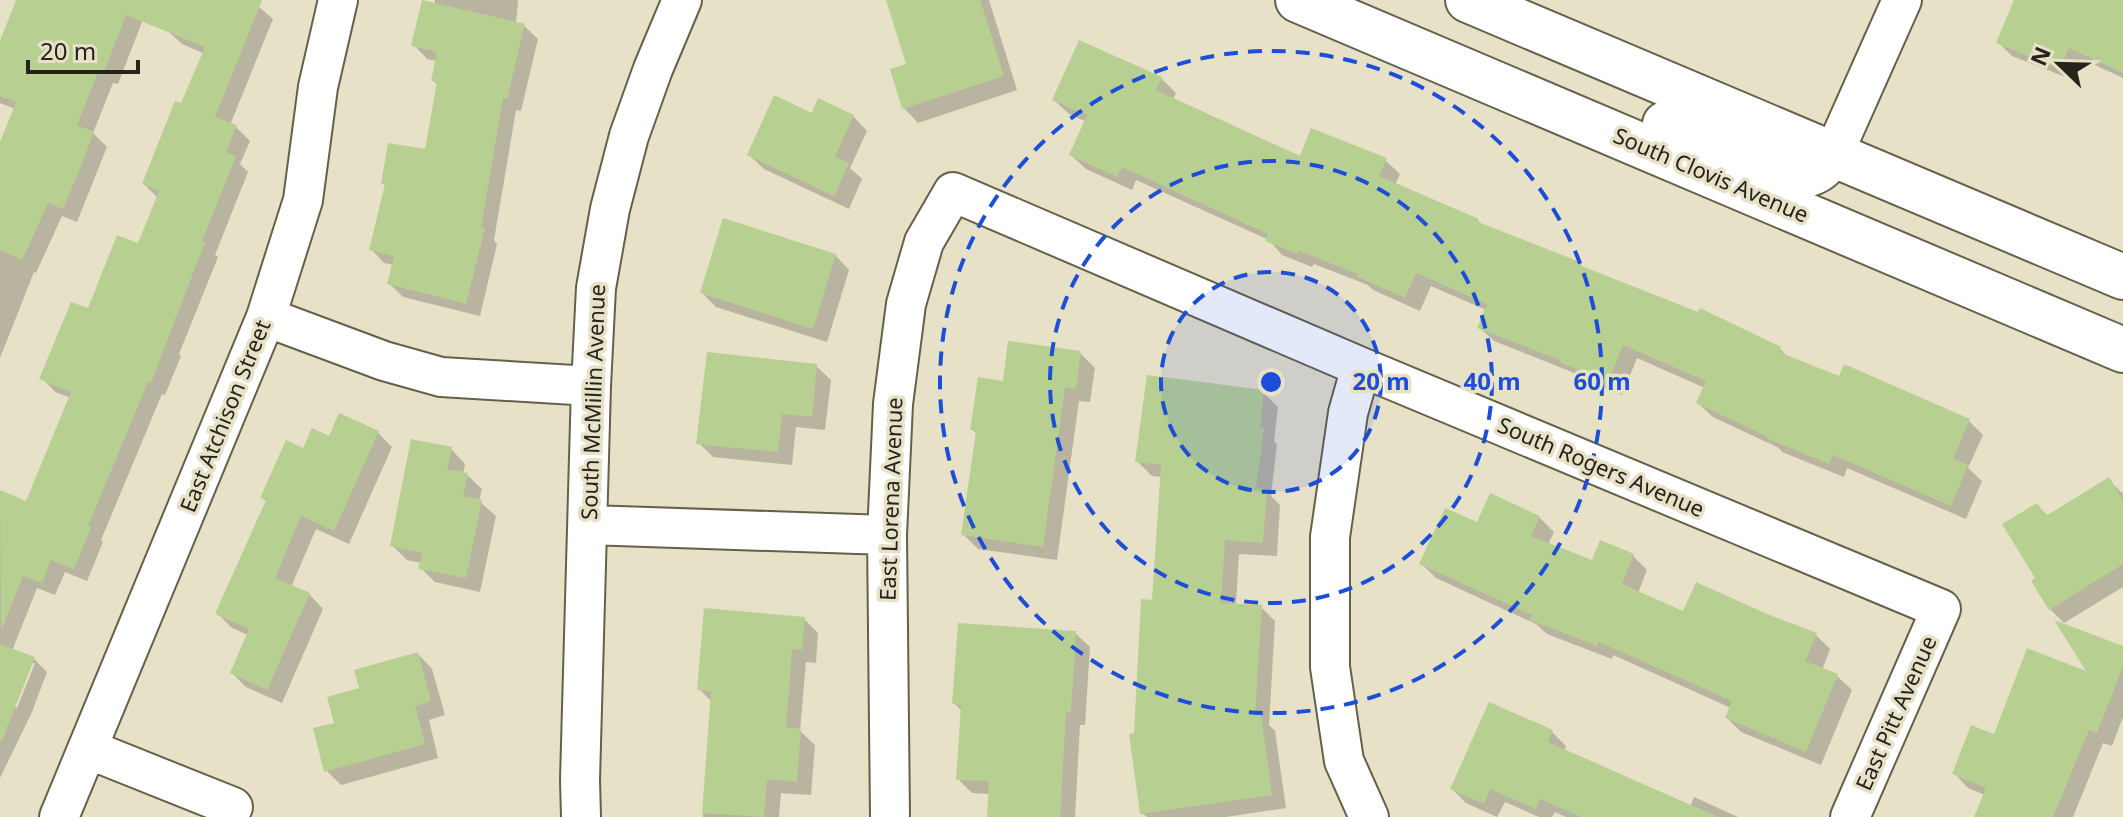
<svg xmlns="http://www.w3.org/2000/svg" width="2123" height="817" font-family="'Noto Sans',sans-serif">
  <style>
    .shadow { fill: #0003; fill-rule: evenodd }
    .building { fill: #b7d092 }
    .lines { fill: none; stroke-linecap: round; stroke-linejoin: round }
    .street-casing { stroke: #65604a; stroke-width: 42 }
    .primary-casing { stroke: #65604a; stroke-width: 48 }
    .street { stroke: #fff; stroke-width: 38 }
    .primary { stroke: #fff; stroke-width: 44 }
    .ring { fill: none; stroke: #1d4ed8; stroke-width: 4; stroke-dasharray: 14 10 }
    .labels { text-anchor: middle; stroke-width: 7; stroke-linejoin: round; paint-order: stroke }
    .street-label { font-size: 22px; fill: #25231a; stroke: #e7e1c8 }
    .centre { fill: #1d4ed8; stroke: #e7e1c8; stroke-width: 4 }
    .ring-label { font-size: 24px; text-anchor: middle; font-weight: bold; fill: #1d4ed8; stroke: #e7e1c8; stroke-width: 7; stroke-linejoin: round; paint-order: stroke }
  </style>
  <rect width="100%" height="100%" fill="#e7e1c8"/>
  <!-- shadow -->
  <path class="shadow" d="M18,0H138L147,9L118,84L113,83L93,133L107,147L77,222L62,216L36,273L34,272L0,358V148L15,109L0,103V46Z
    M181,0H251L273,19L230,125L236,127L250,141L240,164L248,172L215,255L218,257L179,354L181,356L165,395L162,394L101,540L103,542L87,581L65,572L55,595L37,588L12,651L34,659L47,672L32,712L0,778V492L27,503L71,398L55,392L42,378L89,311L139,246L158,198L144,184L183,106L205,54L182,44L168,31ZM30,663H35L17,708L13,707Z
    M435,0H518L516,24L524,26L538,39L521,111L516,110L494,240L497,244L480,316L403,297L389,283L394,265L384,263L371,249L386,186L383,183L427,151L438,86L433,80L437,61L427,59L414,45L435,5Z
    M888,0H989L1017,90L918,123L904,108L909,65Z
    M2016,0H2123V78L2082,59L2073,80L2012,56L1999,43Z
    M1161,78L1176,93L1173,99L1301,158L1385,160L1400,174L1395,185L1478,221L1483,225L1579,263L1586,270L1699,315L1700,311L1780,349L1790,359L1840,379L1969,421L1983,435L1968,468L1982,481L1966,519L1847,468L1844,477L1782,452L1779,448L1713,417L1698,403L1705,388L1637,358L1622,395L1576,376L1572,372L1494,341L1479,327L1486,310L1431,286L1420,311L1373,290L1368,285L1314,264L1312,267L1282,255L1269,240L1136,180L1132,190L1086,169L1071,155L1087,122L1069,114L1054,100Z
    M813,115L853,116L867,131L850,168L862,179L849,209L764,169L749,155Z
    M835,255L849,270L827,342L716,307L702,293Z
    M1080,353L1095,368L1090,402L1079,401L1057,560L978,549L963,534L978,435L972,429L1004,383Z
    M816,366L831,380L825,430L796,427L792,465L713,457L699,443Z
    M1263,392L1278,407L1274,441L1277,444L1271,496L1280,505L1277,556L1239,554L1236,605L1261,607L1275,621L1269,725L1275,731L1286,808L1226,817H1147L1142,813L1136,735L1153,602L1162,477L1152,476L1137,461Z
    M378,433L392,447L349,544L316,529L291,587L309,594L323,609L282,703L246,687L232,673L248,635L232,628L218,614L267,502L262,497L304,450L330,439Z
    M451,449L465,464L463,474L467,475L482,489L479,501L496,516L480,592L435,582L421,568L422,563L407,560L392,545Z
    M2109,480L2123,494V587L2064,623L2050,609L2038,579L2037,505L2049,517Z
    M1539,517L1554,532L1548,545L1593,563L1633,556L1647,570L1638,593L1684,614L1816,635L1830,649L1822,670L1837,676L1852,690L1821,765L1741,732L1727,718L1731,708L1613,655L1612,659L1547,634L1536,624L1436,578L1422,564L1478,525Z
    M804,619L818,633L816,663L806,662L800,731L815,745L811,795L781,793L779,817H703L712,702L699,689Z
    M1075,633L1090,647L1085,725H1080L1075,817H998L990,794L972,793L958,779L962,711L955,704Z
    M2123,649V717L2112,746L2103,743L2073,817H1976L1985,795L1968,788L1954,773L1995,737L2091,675Z
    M418,654L432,669L445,715L429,720L438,758L341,785L326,770L336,724L361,689Z
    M1552,732L1566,746L1564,751L1690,807L1694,797L1738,817H1566L1555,812L1552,817H1539L1505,802L1497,817L1466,803L1452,789Z"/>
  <!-- building -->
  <path class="building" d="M16,0H262L215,117L237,125L226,152L236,156L202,241L205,242L151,383L148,382L88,526L91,527L74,569L51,560L42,583L23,576L1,631L0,490L26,501L71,392L39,379L71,302L88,308L117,235L138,243L159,191L142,184L175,101L181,103L205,47L126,15L104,72L99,70L77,125L94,132L79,171L63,209L48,203L22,260L0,250V142L16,102L0,96V41Z
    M422,0L525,24L507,99L503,98L481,227L485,228L466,304L387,284L394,256L369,250L385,184H381L388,143L425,149L437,82L431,81L437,52L411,46Z
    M886,0H980L1004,76L902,109L890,69L906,64Z
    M2014,0H2123V73L2069,48L2060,69L1996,43Z
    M1079,40L1162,77L1156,90L1300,156L1311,128L1387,158L1379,176L1479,219L1478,222L1580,262L1579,265L1698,312L1700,308L1781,347L1779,352L1839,376L1844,364L1970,419L1953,459L1968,465L1951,506L1833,455L1829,464L1766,438V436L1696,403L1706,381L1623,345L1608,382L1559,362L1560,360L1477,328L1487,304L1416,273L1405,298L1356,276L1358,274L1299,251L1298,254L1265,241L1268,234L1122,167L1117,177L1069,155L1087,115L1052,100Z
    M774,95L812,113L818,98L854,115L835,157L849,163L834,196L747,155Z
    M723,218L836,254L813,329L700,293Z
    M1008,341L1081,351L1076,389L1065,387L1043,547L961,535L976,431L970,430L978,377L1003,381Z
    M707,352L817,364L812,417L782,414L778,452L696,444Z
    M1147,375L1264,390L1260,427L1264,428L1256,488L1267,489L1263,543L1225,540L1221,603L1262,605L1255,716L1261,715L1272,795L1140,814L1129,734L1134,733L1141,599L1152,600L1161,465L1135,462Z
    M339,413L379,431L334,531L301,516L275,578L310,593L267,690L230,673L249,629L215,614L266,500L260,498L286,440L303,448L312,428L329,436Z
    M411,439L452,447L447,469L468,473L463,496L482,500L466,578L418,569L422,553L390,546Z
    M2109,477L2123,500V564L2049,610L2031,581L2035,578L2002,524L2037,503L2046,516Z
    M1490,493L1540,516L1531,536L1592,560L1600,540L1634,554L1622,584L1683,611L1696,582L1767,614L1817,633L1805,661L1838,674L1806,752L1725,718L1732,701L1599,642L1597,646L1530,620L1532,615L1419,564L1445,508L1477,522Z
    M704,608L805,617L802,650L792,649L786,727L801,729L797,782L767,779L764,817L702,813L711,691L697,690Z
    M2054,620L2123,646V666L2097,733L2089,730L2053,817H1974L1986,788L1952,774L1971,725L1994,734L2027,648L2086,671Z
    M958,623L1076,631L1071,712H1066L1060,817H987L989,781L956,780L961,705L952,704Z
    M0,644L35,657L2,741H0Z
    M418,652L431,701L415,706L425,744L324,772L313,728L334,723L327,697L359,688L354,670Z
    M1489,702L1553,730L1548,742L1718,817H1581L1540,799L1536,809L1490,789L1484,804L1450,789Z"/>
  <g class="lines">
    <defs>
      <path id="street" d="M1833,155L1902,0
        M266,317L384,361L441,377L591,386
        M1361,367L1348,413L1330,537V667L1344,761L1369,817
        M588,525L887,535
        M88,749L233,807
        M59,817L266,317L303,200L318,87L338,0
        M581,817L580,780L591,386L596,288L610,209L629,136L653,69L682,0
        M890,817L887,535L893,404L906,304L924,242L953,192L1361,367L1941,609L1850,817"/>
      <path id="primary" d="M1298,0L2123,350
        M1468,0L2123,277
        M1665,124L1797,176C1815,175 1822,168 1833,155"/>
    </defs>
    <!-- street casing -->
    <use href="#street" class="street-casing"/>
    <!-- primary casing -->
    <use href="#primary" class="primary-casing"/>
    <!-- street -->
    <use href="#street" class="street"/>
    <!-- primary -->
    <use href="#primary" class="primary"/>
  </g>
  <!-- distance rings -->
  <circle cx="1271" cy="382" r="110" fill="#1d4ed8" fill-opacity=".12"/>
  <g class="ring">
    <circle cx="1271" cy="382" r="110"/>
    <circle cx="1271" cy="382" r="221"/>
    <circle cx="1271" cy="382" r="331"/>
  </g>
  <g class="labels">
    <!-- street labels -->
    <g class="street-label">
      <text transform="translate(1711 175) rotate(23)" y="8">South Clovis Avenue</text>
      <text transform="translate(593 402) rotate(-88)" y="8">South McMillin Avenue</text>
      <text transform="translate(225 416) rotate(-68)" y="8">East Atchison Street</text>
      <text transform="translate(1601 467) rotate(23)" y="8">South Rogers Avenue</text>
      <text transform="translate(891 499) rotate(-88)" y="8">East Lorena Avenue</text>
      <text transform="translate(1896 713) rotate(-66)" y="8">East Pitt Avenue</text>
    </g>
  </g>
  <circle cx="1271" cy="382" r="12" class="centre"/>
  <g class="ring-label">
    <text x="1381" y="390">20 m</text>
    <text x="1492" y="390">40 m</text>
    <text x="1602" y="390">60 m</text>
  </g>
  <!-- north arrow -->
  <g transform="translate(2059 64) rotate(293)" stroke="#e7e1c8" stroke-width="6" paint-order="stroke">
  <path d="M0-6L14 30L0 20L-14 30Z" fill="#25231a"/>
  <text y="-12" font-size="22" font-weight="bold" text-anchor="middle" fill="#25231a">N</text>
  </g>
  <!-- scale -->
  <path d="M28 60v12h110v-12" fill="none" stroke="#25231a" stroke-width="4"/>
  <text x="40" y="60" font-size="24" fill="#25231a" stroke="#e7e1c8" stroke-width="6" paint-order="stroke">20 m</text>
</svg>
